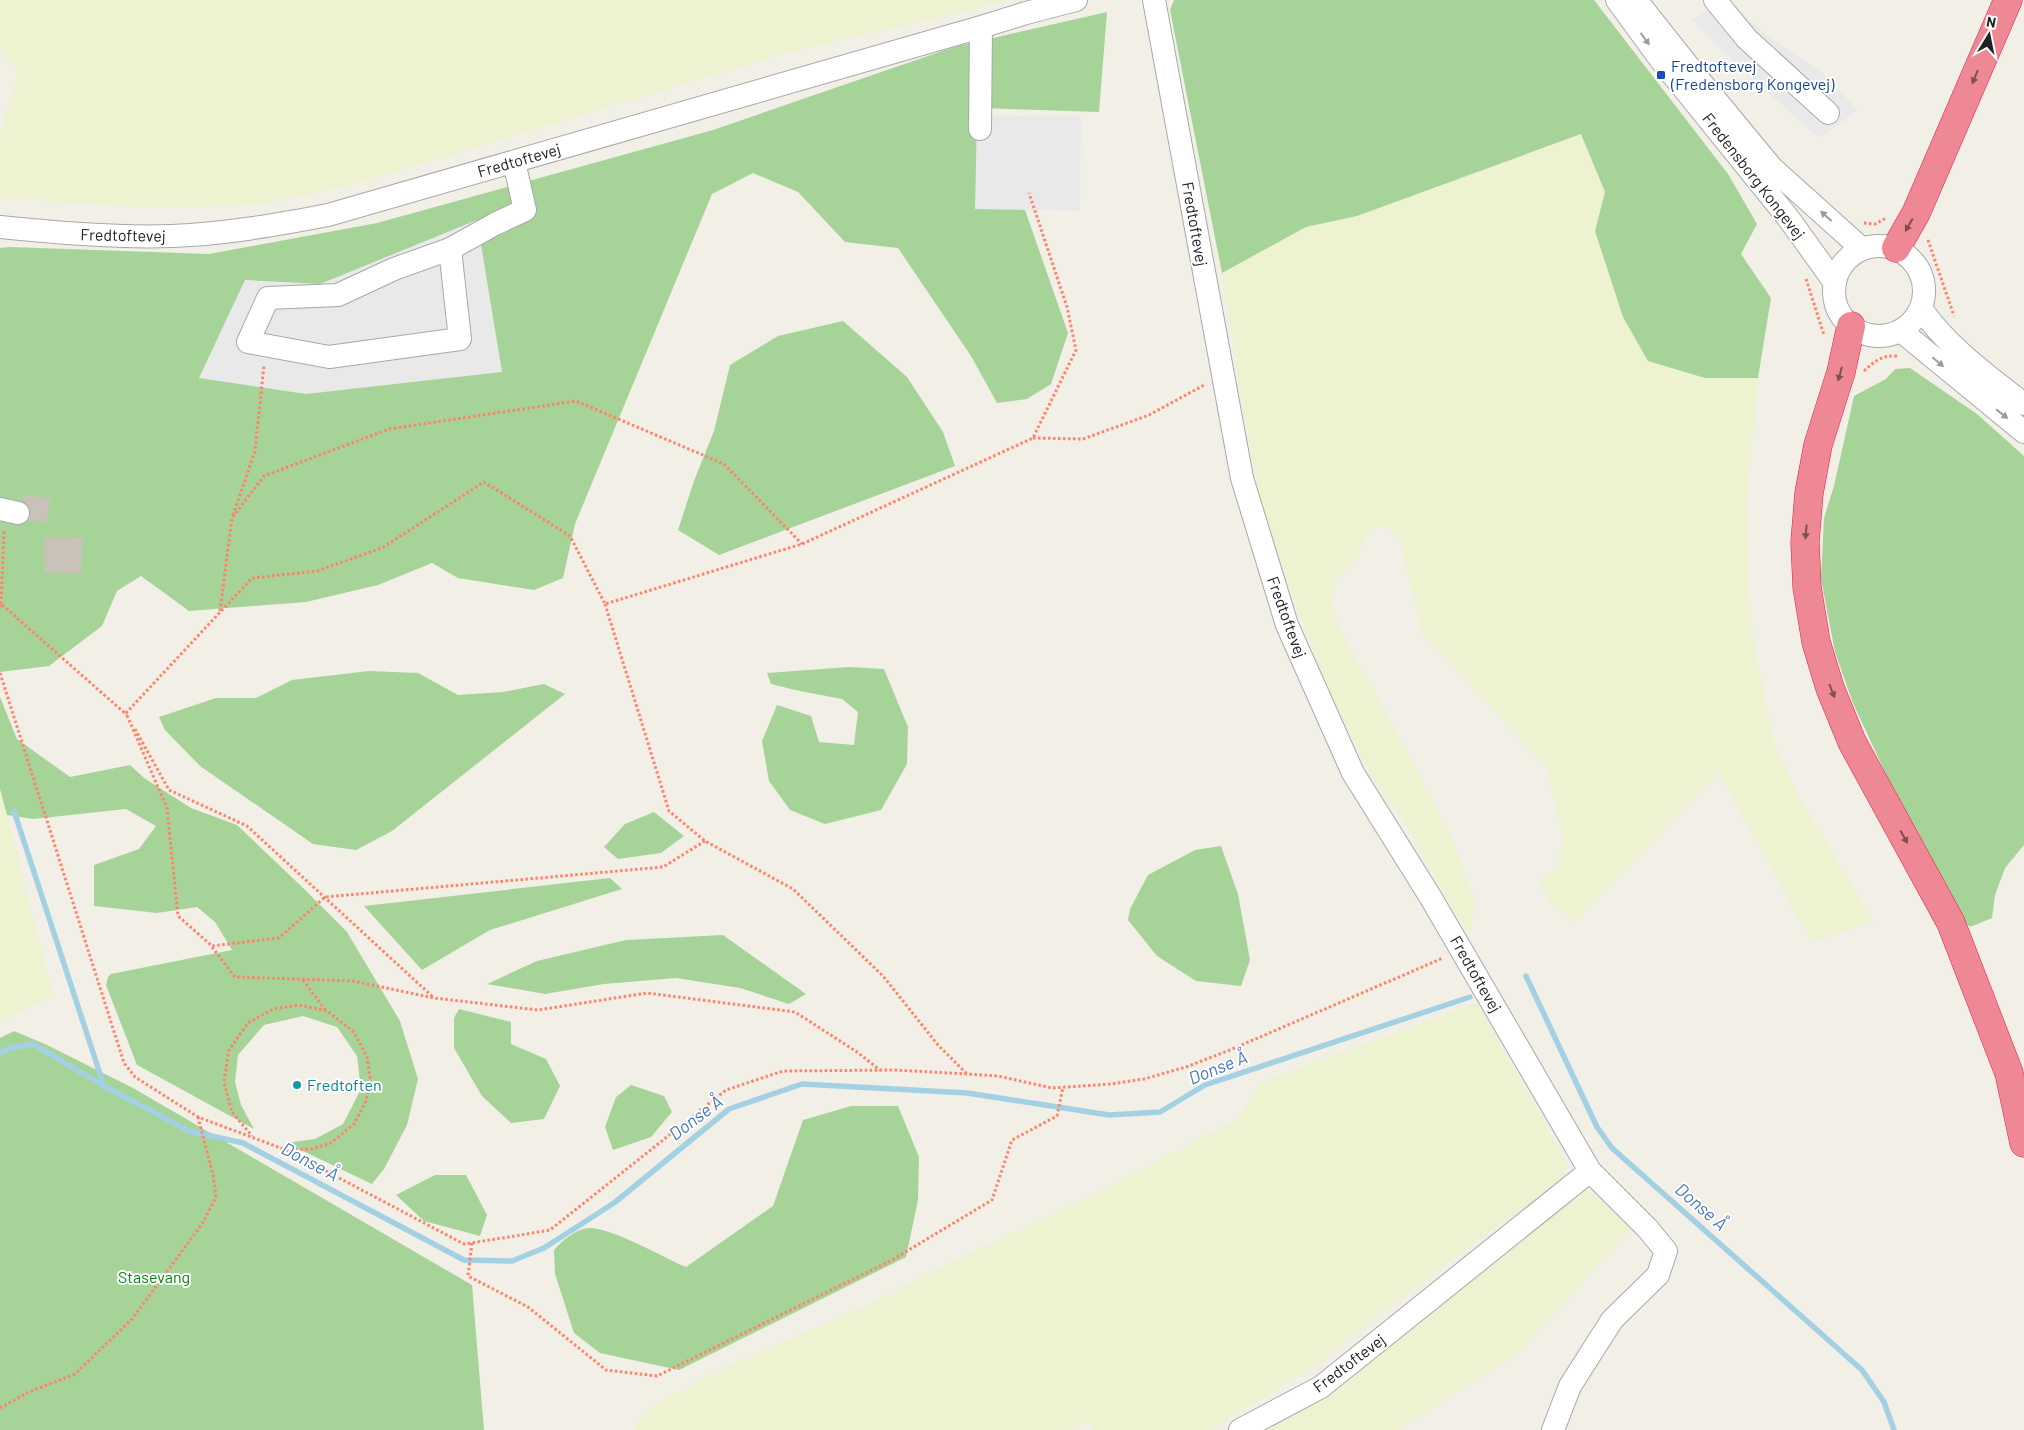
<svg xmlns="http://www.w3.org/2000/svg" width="2024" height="1430" font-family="Barlow,sans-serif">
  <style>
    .farmland { fill: #edf2d0 }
    .forest { fill: #a6d498 }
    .parking { fill: #e9e9e9 }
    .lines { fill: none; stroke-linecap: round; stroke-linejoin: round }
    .stream { stroke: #a3d1e3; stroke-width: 5.5 }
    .building { fill: #cac1b9 }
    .minor-casing { stroke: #a8a8a8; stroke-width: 24 }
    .highway-casing { stroke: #eb1854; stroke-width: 29 }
    .path { stroke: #ff826a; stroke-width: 3; stroke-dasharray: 2.5 2.5; stroke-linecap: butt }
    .minor { stroke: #fff; stroke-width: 22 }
    .highway { stroke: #ef8895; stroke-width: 28 }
    .oneway { fill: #9b9b9b }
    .oneway2 { fill: #7e4f55 }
    .transit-dot { fill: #1a4fb4; stroke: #fff; stroke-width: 2 }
    .culture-dot { fill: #0f9aa8; stroke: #fff; stroke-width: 2 }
    .labels { text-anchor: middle; stroke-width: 4; stroke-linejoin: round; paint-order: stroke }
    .transit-label { font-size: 16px; fill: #164399; stroke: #fff; text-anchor: start }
    .street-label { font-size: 16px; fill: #212121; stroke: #fff }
    .culture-label { font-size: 16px; fill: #0d838f; stroke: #fff; text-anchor: start }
    .park-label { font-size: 16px; fill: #038515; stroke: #fff }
    .water-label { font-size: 18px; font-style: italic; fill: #4378ba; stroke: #fff }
  </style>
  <rect width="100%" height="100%" fill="#f2efe6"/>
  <!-- farmland -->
  <path class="farmland" d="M0,0H1011L783,54L362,182L266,204L160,208L0,198V134L18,73L0,48Z
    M1582,134L1605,192L1595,231L1705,378H1758L1747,499L1748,582L1754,641L1773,740L1799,798L1873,921L1816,941L1808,935L1719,773L1575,922L1553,906L1538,883L1556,868L1563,842L1548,769L1421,631L1400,539L1390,528H1372L1365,540L1356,560L1338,576L1333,602L1337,625L1407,751L1453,841L1474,898L1471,934L1452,908L1404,821L1370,774L1332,700L1264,518L1245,421L1222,273L1306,227L1357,216Z
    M0,789L53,996L0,1021Z
    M1477,1003L1568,1166L1557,1183L1421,1283L1315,1366L1210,1430H1094L1085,1420L1070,1430H633L651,1406L737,1362L875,1302L931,1272L1090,1196L1238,1119L1261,1082Z
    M1587,1189L1632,1228L1515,1356L1396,1430H1260L1321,1399Z"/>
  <!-- forest -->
  <path class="forest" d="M1174,0H1594L1728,174L1757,224L1741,254L1771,298L1758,378H1705L1648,361L1623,317L1595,231L1605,192L1581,134L1357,216L1306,227L1222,273L1170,10Z
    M1107,12L1099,112L979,108L1024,207L1068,333L1051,384L1027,399L997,403L971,356L898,248L845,242L798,192L753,173L712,194L575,524L563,578L534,590L458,578L432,563L378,585L306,602L189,611L141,576L117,591L102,626L49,666L0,672V248L10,247L209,254L377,223L713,130L954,47Z
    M843,321L907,377L943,432L955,466L719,555L678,530L694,481L714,431L730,365L778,336Z
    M1910,368L1977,414L2024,456V845L2005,868L1995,895L1992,918L1970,927L1961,917L1909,824L1853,703L1835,652L1821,579L1824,518L1834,486L1854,396L1886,379L1895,369Z
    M849,667L884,669L908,727L907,764L881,810L825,824L790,810L769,781L762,741L777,705L811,716L819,742L854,745L858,712L842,699L795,690L771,684L767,673Z
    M369,671L418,673L458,695L503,692L544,684L565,694L392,831L356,850L313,844L200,766L165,730L159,717L216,698H256L292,680Z
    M0,697L17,739L70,777L130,765L144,778L191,808L237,825L301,886L347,932L400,1021L418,1079L407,1125L384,1169L372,1184L286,1143L315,1139L343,1124L361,1089L357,1056L337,1027L303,1016L264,1025L238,1055L235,1082L241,1105L254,1129L137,1065L106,985L108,977L111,974L232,950L215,922L197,907L157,913L94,906V865L139,849L156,826L126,809L33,819L7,815L0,789Z
    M654,812L684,836L661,853L618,859L604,847L625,824Z
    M1221,846L1238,894L1250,960L1241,986L1196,981L1157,956L1128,920L1130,909L1148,875L1195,850Z
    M610,878L622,889L490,930L422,970L364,906Z
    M723,935L806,994L789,1004L740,988L676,978L604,984L545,994L487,984L537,961L626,940Z
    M459,1009L511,1022V1044L546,1059L560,1086L544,1119L511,1123L482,1096L454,1048V1018Z
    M14,1031L45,1044L133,1088L472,1285L484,1430H0V1038Z
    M631,1085L664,1096L672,1112L651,1137L613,1150L605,1127L616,1097Z
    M851,1106H898L919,1157L918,1200L906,1257L679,1370L600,1353L574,1333L555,1274L554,1250C562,1241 575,1229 589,1228C613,1228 662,1257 686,1267L773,1206L803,1120Z
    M435,1175H466L487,1215L480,1236L424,1221L396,1195Z"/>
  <!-- parking -->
  <path class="parking" d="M1727,0L1768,37L1819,70L1858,110L1819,138L1746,73L1692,19Z
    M977,115L1081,117L1080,211L975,209Z
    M477,220L502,372L306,394L199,378L245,280L320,284Z"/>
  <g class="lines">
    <!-- stream -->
    <path class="stream" d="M14,811L104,1086
      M1526,976L1597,1127L1612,1148L1862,1370L1884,1402L1894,1430
      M0,1053L10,1048L33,1044L104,1086L189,1131L243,1143L464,1260L512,1261L544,1248L614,1203L729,1109L802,1084L967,1093L1109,1115L1160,1112L1205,1085L1470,997"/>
  </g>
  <!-- building -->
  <path class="building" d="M24,495L50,498L47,522L28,520L31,510L24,502Z
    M44,537L83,538L81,574L45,572Z"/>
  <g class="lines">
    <defs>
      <path id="minor" d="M1154,0L1242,478L1287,625L1353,773L1431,898L1590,1171L1648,1229L1666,1251L1658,1275L1612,1320L1570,1386L1553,1430
        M1617,0L1660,59L1789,219L1835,283
        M1636,0L1701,82L1772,168L1862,249
        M1715,0L1747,39L1828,113
        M980,129L981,27
        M0,227C57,233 115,238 172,236C225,234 276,225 328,215L981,27L1026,13L1076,0
        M1834 291a45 45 0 1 1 90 0a45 45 0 1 1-90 0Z
        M450,249L460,339L329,357L248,342L268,298L338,295L394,269L450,249L495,224L525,210L514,162
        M1921,308C1944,344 1990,378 2024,404
        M1901,331L2024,432
        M0,509L18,513
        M1240,1430L1321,1387L1590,1171"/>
      <path id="highway" d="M1896,248L1916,213L2008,0
        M1851,326L1841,372L1818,445L1809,493L1805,542L1807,587L1816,642L1830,688L1852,742L1951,923L2009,1073L2024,1143"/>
    </defs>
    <!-- minor casing -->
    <use href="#minor" class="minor-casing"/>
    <!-- highway casing -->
    <use href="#highway" class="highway-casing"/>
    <!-- path -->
    <path class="path" d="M1864,223L1875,224L1886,218
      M1928,240L1954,316
      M1806,279L1824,335
      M1864,371C1875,361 1882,355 1897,356
      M1033,438L1083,439L1149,415L1206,384
      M233,515L255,451L264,365
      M1,604L4,530
      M605,604L669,811L705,841L793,889L883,976L938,1045L967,1074
      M0,607L1,604L127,715
      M220,611L232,518L264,476L389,429L576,401L724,464L802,544
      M0,673L124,1063L135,1077L198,1117L286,1150L312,1149L331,1143L354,1124L366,1101L370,1078L367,1057L354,1032L327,1011L299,1005L273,1009L248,1023L229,1050L224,1082L232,1112L252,1136
      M135,729L169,790L247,826L433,997
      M705,841L663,867L325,897L279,938L212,946L178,916L167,808L126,713L252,578L317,571L382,548L484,482L570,536L605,604L802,544L1033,438L1076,350L1067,307L1029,193
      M212,947L235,977L353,981L434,998L538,1010L647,993L795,1012L857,1052L880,1070
      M303,980L326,1011
      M286,1150L464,1244L509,1237L550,1230L726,1090L783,1071L895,1070L967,1074L998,1076L1052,1088L1111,1084L1144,1079L1186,1067L1230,1050L1443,958
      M472,1243L468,1276L528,1307L606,1370L657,1376L892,1260L992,1200L1012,1140L1057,1116L1063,1087
      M0,1408L29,1392L75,1374L132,1319L202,1224L216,1197L213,1175L198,1117"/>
    <!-- minor -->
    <use href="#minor" class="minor"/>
    <!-- highway -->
    <use href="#highway" class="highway"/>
  </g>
  <!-- one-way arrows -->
  <defs><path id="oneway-solid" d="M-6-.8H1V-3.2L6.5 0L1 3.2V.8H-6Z" transform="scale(1.25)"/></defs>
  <g class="oneway">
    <use href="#oneway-solid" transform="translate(1645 39) rotate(54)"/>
    <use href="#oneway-solid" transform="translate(1826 216) rotate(-138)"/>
    <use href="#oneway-solid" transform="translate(1938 362) rotate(40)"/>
    <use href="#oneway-solid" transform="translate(2002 414) rotate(38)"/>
  </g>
  <g class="oneway2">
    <use href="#oneway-solid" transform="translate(1975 77) rotate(113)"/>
    <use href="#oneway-solid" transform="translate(1909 225) rotate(120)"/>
    <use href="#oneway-solid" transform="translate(1840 374) rotate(105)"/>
    <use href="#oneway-solid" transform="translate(1806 532) rotate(95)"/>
    <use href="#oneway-solid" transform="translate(1832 691) rotate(69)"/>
    <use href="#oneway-solid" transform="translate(1904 837) rotate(61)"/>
  </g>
  <!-- markers -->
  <rect class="transit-dot" x="1656" y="70" width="10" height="10" rx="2.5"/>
  <circle class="culture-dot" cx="297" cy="1085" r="5"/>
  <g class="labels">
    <!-- transit labels -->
    <g class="transit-label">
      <text x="1671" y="72">Fredtoftevej<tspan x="1671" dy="18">(Fredensborg Kongevej)</tspan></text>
    </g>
    <!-- street labels -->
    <g class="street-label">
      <text transform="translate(519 160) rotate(-16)" y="6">Fredtoftevej</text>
      <text transform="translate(1754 176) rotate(52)" y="6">Fredensborg Kongevej</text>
      <text transform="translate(1195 224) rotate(80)" y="6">Fredtoftevej</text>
      <text transform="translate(123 235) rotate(1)" y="6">Fredtoftevej</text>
      <text transform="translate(1287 617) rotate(70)" y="6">Fredtoftevej</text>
      <text transform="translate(1476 974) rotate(60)" y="6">Fredtoftevej</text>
      <text transform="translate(1349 1363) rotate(-37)" y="6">Fredtoftevej</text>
    </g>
    <!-- culture labels -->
    <g class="culture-label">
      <text x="307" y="1091">Fredtoften</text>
    </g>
    <!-- park labels -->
    <g class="park-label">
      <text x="154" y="1283">Stasevang</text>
    </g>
    <!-- water labels -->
    <g class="water-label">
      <text transform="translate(1218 1068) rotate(-22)" y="6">Donse Å</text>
      <text transform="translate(696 1118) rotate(-37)" y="6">Donse Å</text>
      <text transform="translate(310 1162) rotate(28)" y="6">Donse Å</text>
      <text transform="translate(1701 1207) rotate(41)" y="6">Donse Å</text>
    </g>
  </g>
  <!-- north arrow -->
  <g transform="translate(1989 35) rotate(10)" stroke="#ffffff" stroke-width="4" paint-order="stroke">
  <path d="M0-4L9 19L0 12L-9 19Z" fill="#212121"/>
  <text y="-8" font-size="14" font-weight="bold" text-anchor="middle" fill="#212121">N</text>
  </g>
</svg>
